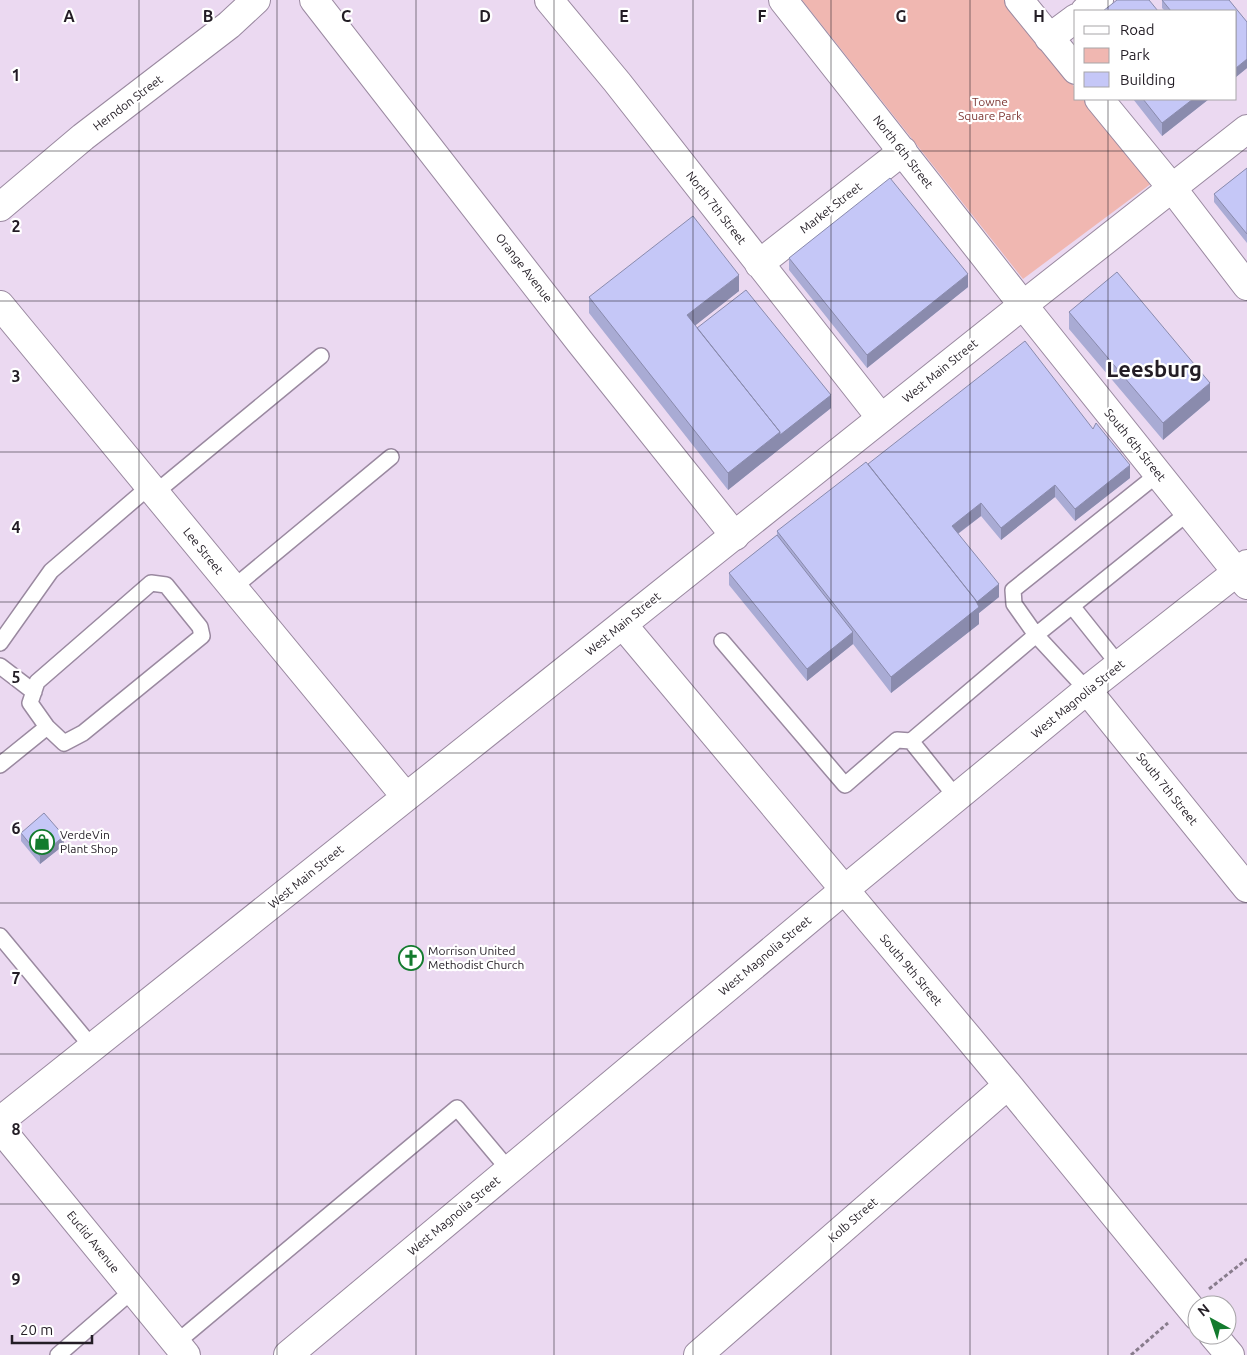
<svg xmlns="http://www.w3.org/2000/svg" width="1247" height="1355" font-family="Ubuntu,sans-serif">
  <style>
    .green { fill: #f0b7b1 }
    .lines { fill: none; stroke-linecap: round; stroke-linejoin: round }
    .lane-casing { stroke: #9a89a0; stroke-width: 18 }
    .street-casing { stroke: #9a89a0; stroke-width: 30 }
    .secondary-casing { stroke: #9a89a0; stroke-width: 30 }
    .path { stroke: #887c8c; stroke-width: 3; stroke-dasharray: 4 2.5; stroke-linecap: butt }
    .lane { stroke: #fff; stroke-width: 15 }
    .street { stroke: #fff; stroke-width: 28 }
    .secondary { stroke: #fff; stroke-width: 28 }
    .wall { fill: #a9abd4 }
    .shaded-wall { fill: #8a8bad }
    .building { fill: #c5c7f7; stroke: #8a8bad }
    .grid { fill: none; stroke: #231d25; stroke-width: 1; stroke-opacity: 0.55 }
    .labels { text-anchor: middle; stroke-width: 4.5; stroke-linejoin: round; paint-order: stroke }
    .park-label { font-size: 12px; fill: #7f3a36; stroke: #fff }
    .street-label { font-size: 12px; fill: #231d25; stroke: #fff }
    .poi-label { font-size: 12px; fill: #231d25; stroke: #fff; text-anchor: start }
    .town-label { font-size: 22px; font-weight: bold; fill: #231d25; stroke: #fff }
    .grid-label { font-size: 16px; text-anchor: middle; font-weight: bold; fill: #231d25; stroke: #fff; stroke-width: 4.5; stroke-linejoin: round; paint-order: stroke }
  </style>
  <rect width="100%" height="100%" fill="#ebd9f1"/>
  <!-- green -->
  <path class="green" d="M802,0H1005L1076,89V99H1084L1152,183L1023,279Z"/>
  <g class="lines">
    <defs>
      <path id="lane" d="M1158,474L1013,590L1014,604L1036,635L1189,512
        M155,493L321,356
        M151,583L166,585L200,627L202,636L83,733L64,743L47,727L30,703L37,682Z
        M233,588L391,457
        M1072,606L1119,665
        M722,641L845,785L897,740L911,741L956,797
        M0,643L51,571L150,486
        M0,666L34,692
        M911,741L1036,635L1087,690
        M0,765L47,727
        M0,936L92,1047
        M176,1343L457,1108L509,1170
        M58,1355L133,1290"/>
      <path id="street" d="M314,0L580,342L735,536
        M549,0L617,82L881,418
        M783,0L1023,305L1247,585
        M1019,0L1076,70
        M1085,11L1099,0
        M1049,38L1076,18
        M1099,99L1172,188L1247,286
        M0,207L83,137L229,25L256,0
        M759,264L903,151
        M623,625L1008,1085L1197,1316
        M1087,690L1247,888
        M0,1128L186,1355
        M1213,1335L1230,1355
        M288,1355L844,890L1087,690L1247,564
        M698,1355L1008,1085"/>
      <path id="secondary" d="M0,305L406,797
        M0,1121L1023,305L1247,129"/>
    </defs>
    <!-- lane casing -->
    <use href="#lane" class="lane-casing"/>
    <!-- street casing -->
    <use href="#street" class="street-casing"/>
    <!-- secondary casing -->
    <use href="#secondary" class="secondary-casing"/>
    <!-- path -->
    <path class="path" d="M1209,1289L1247,1259
      M1131,1355L1168,1323"/>
    <!-- lane -->
    <use href="#lane" class="lane"/>
    <!-- street -->
    <use href="#street" class="street"/>
    <!-- secondary -->
    <use href="#secondary" class="secondary"/>
  </g>
  <!-- wall -->
  <path class="wall" d="M1162,0H1229L1247,22V68L1236,77V11H1165L1162,8Z
    M1133,99H1209L1162,136Z
    M1247,168V243L1214,202V194Z
    M789,258L968,287L867,368L789,270Z
    M739,291L695,325L697,328L831,408L728,490L589,313V297Z
    M1069,312L1210,400L1163,440L1069,329Z
    M868,464L1130,478L1075,521L1055,497L1001,540L981,516L958,534L999,597L979,613V624L891,693L853,644L807,681L729,585V573L777,535V531Z
    M21,833L64,845L40,864L21,841Z"/>
  <!-- shaded-wall -->
  <path class="shaded-wall" d="M1247,59V68L1236,77V68Z
    M1193,99H1209L1162,136V123Z
    M968,274V287L867,368V355Z
    M739,275V291L687,332V315Z
    M1210,383V400L1163,440V423Z
    M831,395V408L728,490V473L780,432Z
    M1130,465V478L1075,521V509Z
    M1055,485V497L1001,540V528Z
    M981,503V516L952,538V526Z
    M999,584V597L979,613V624L891,693V677L975,603Z
    M853,632V644L807,681V669Z
    M64,836V845L40,864V856Z"/>
  <!-- building -->
  <path class="building" d="M1117,0H1149L1158,11H1103Z
    M1162,0H1229L1247,22V59L1236,68V11H1171Z
    M1143,99H1193L1162,123Z
    M1247,168V234L1214,194Z
    M890,178L968,274L867,355L789,258Z
    M693,216L739,275L687,315L780,432L728,473L589,297Z
    M1117,272L1210,383L1163,423L1069,312Z
    M746,290L831,395L780,435V432L697,328Z
    M1025,341L1093,429L1096,423L1130,465L1075,509L1055,485L1001,528L981,503L952,526L999,584L977,602L868,464Z
    M866,462L975,599L979,607L891,677L777,531Z
    M777,535L853,632L807,669L729,573Z
    M44,813L64,836L40,856L21,833Z"/>
  <!-- grid -->
  <path class="grid" d="M139,0V1355M277,0V1355M416,0V1355M554,0V1355M693,0V1355M831,0V1355M970,0V1355M1108,0V11M1108,99V1355M0,151H1247M0,301H1247M0,452H1247M0,602H1247M0,753H1247M0,903H1247M0,1054H1247M0,1204H1247"/>
  <!-- icons -->
  <defs>
    <symbol id="shop-ring" viewBox="-11 -11 22 22"><circle r="9.5" fill="#fff" stroke="#137b2e" stroke-width="1.5"/><path d="M-5-2.5h2.3a2.7 3.5 0 0 1 5.4 0H5L5.5 6h-11ZM-1.5-2.5h3a1.5 2.3 0 0 0-3 0Z" fill="#137b2e"/></symbol>
    <symbol id="church-ring" viewBox="-11 -11 22 22"><circle r="9.5" fill="#fff" stroke="#137b2e" stroke-width="1.5"/><path d="M-1.2-6h2.4v3.5h3.3v2.4h-3.3V6h-2.4V-.1h-3.3v-2.4h3.3Z" fill="#137b2e"/></symbol>
  </defs>
  <g fill-rule="evenodd">
    <use href="#shop-ring" x="28" y="828" width="28" height="28"/>
    <use href="#church-ring" x="397" y="944" width="28" height="28"/>
  </g>
  <g class="labels">
    <!-- park labels -->
    <g class="park-label">
      <text x="990" y="106">Towne<tspan x="990" dy="14">Square Park</tspan></text>
    </g>
    <!-- street labels -->
    <g class="street-label">
      <text transform="translate(128 103) rotate(-37)" y="4">Herndon Street</text>
      <text transform="translate(903 152) rotate(52)" y="4">North 6th Street</text>
      <text transform="translate(716 208) rotate(52)" y="4">North 7th Street</text>
      <text transform="translate(831 208) rotate(-38)" y="4">Market Street</text>
      <text transform="translate(524 268) rotate(52)" y="4">Orange Avenue</text>
      <text transform="translate(940 371) rotate(-39)" y="4">West Main Street</text>
      <text transform="translate(1135 445) rotate(51)" y="4">South 6th Street</text>
      <text transform="translate(203 551) rotate(51)" y="4">Lee Street</text>
      <text transform="translate(623 624) rotate(-39)" y="4">West Main Street</text>
      <text transform="translate(1078 699) rotate(-39)" y="4">West Magnolia Street</text>
      <text transform="translate(1167 789) rotate(51)" y="4">South 7th Street</text>
      <text transform="translate(306 877) rotate(-39)" y="4">West Main Street</text>
      <text transform="translate(765 956) rotate(-40)" y="4">West Magnolia Street</text>
      <text transform="translate(911 970) rotate(50)" y="4">South 9th Street</text>
      <text transform="translate(454 1216) rotate(-40)" y="4">West Magnolia Street</text>
      <text transform="translate(853 1220) rotate(-41)" y="4">Kolb Street</text>
      <text transform="translate(93 1242) rotate(51)" y="4">Euclid Avenue</text>
    </g>
    <!-- poi labels -->
    <g class="poi-label">
      <text x="60" y="839">VerdeVin<tspan x="60" dy="14">Plant Shop</tspan></text>
      <text x="428" y="955">Morrison United<tspan x="428" dy="14">Methodist Church</tspan></text>
    </g>
    <!-- town labels -->
    <g class="town-label">
      <text x="1154" y="377">Leesburg</text>
    </g>
  </g>
  <g class="grid-label">
    <text x="69" y="22">A</text>
    <text x="208" y="22">B</text>
    <text x="346" y="22">C</text>
    <text x="485" y="22">D</text>
    <text x="624" y="22">E</text>
    <text x="762" y="22">F</text>
    <text x="901" y="22">G</text>
    <text x="1039" y="22">H</text>
    <text x="16" y="81">1</text>
    <text x="16" y="232">2</text>
    <text x="16" y="382">3</text>
    <text x="16" y="533">4</text>
    <text x="16" y="683">5</text>
    <text x="16" y="834">6</text>
    <text x="16" y="984">7</text>
    <text x="16" y="1135">8</text>
    <text x="16" y="1285">9</text>
  </g>
  <!-- legend -->
  <rect x="1074" y="10" width="162" height="90" fill="#ffffff" stroke="#a7a5a8"/>
  <rect x="1084" y="26" width="25" height="8" fill="#ffffff" stroke="#a7a5a8"/>
  <text x="1120" y="35" font-size="15" fill="#231d25">Road</text>
  <rect x="1084" y="48" width="25" height="15" fill="#f0b7b1" stroke="#a7a5a8"/>
  <text x="1120" y="60" font-size="15" fill="#231d25">Park</text>
  <rect x="1084" y="72" width="25" height="15" fill="#c5c7f7" stroke="#a7a5a8"/>
  <text x="1120" y="85" font-size="15" fill="#231d25">Building</text>
  <!-- north arrow -->
  <g transform="translate(1212 1320) rotate(320)"><circle r="24" fill="#ffffff" stroke="#a7a5a8"/>
  <path d="M0-4L9 19L0 12L-9 19Z" fill="#137b2e"/>
  <text y="-8" font-size="14" font-weight="bold" text-anchor="middle" fill="#231d25">N</text>
  </g>
  <!-- scale -->
  <path d="M12 1335v8h80v-8" fill="none" stroke="#231d25" stroke-width="2.5"/>
  <text x="20" y="1335" font-size="15" fill="#231d25" stroke="#ffffff" stroke-width="4" paint-order="stroke">20 m</text>
</svg>
